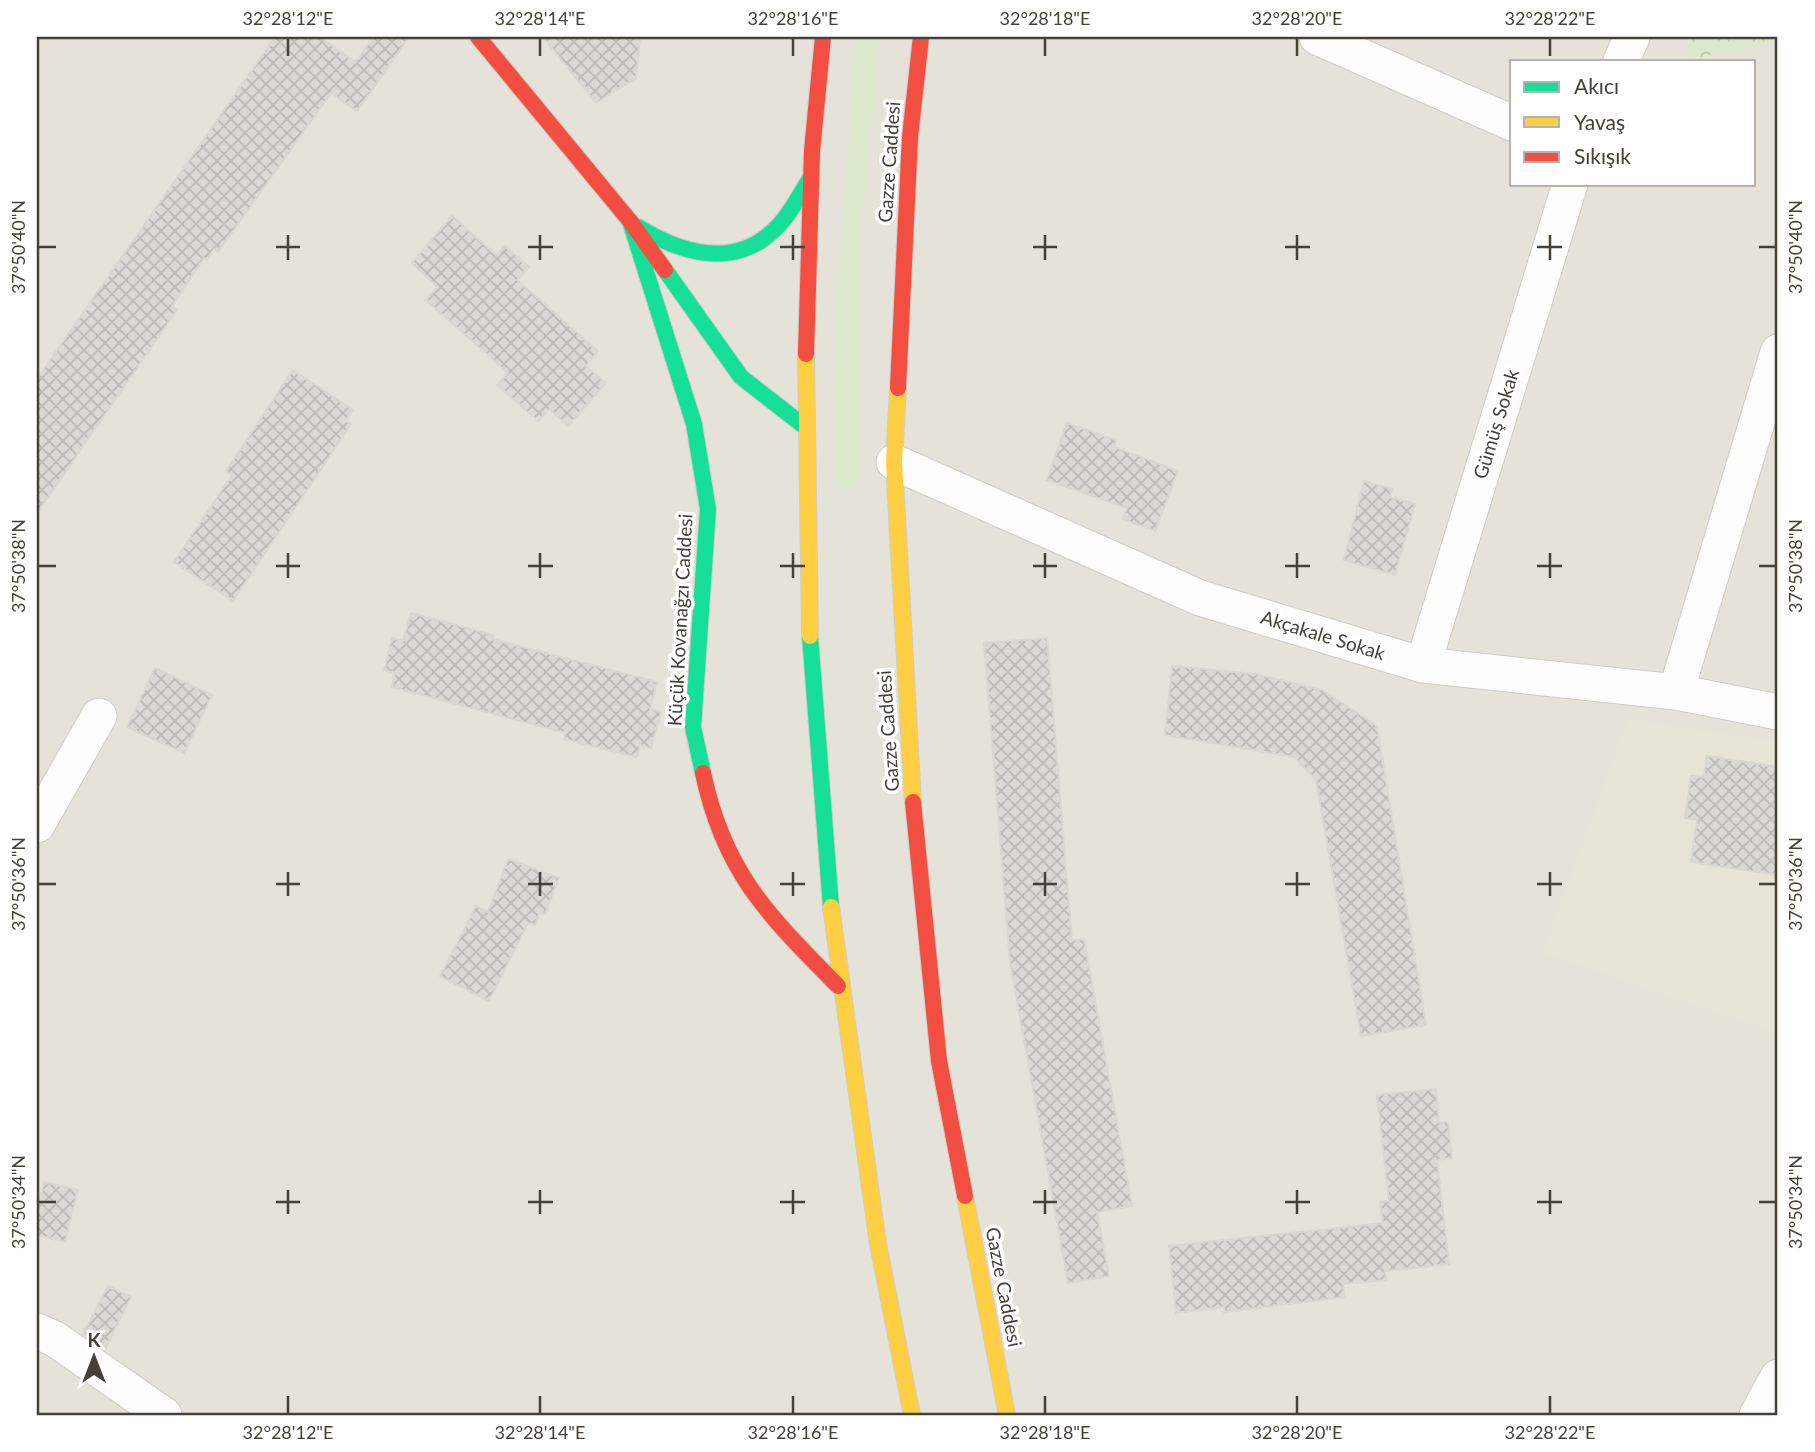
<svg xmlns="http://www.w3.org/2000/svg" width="1815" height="1452" font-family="Lato,sans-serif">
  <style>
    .residential { fill: #e4e2d9; fill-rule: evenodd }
    .education { fill: #e7e3d7 }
    .green { fill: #dce9cd }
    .forest { fill: url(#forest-crowns) }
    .building { fill: url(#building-cross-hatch); stroke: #d9d7d1; stroke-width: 2 }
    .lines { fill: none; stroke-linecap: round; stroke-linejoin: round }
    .street-casing { stroke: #cfcdc9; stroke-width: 37 }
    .fast-casing { stroke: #cfcdc3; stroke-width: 18 }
    .slow-casing { stroke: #cfcdc3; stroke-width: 18 }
    .jam-casing { stroke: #cfcdc3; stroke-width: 18 }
    .street { stroke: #fdfdfc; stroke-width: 35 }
    .fast { stroke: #16e098; stroke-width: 16 }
    .slow { stroke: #ffcf43; stroke-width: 16 }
    .jam { stroke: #f24e42; stroke-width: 16 }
    .ticks { fill: none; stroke: #464138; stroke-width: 2.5 }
    .labels { text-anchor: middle; stroke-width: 7; stroke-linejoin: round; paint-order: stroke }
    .street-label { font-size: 19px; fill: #464138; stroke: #fff }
    .neatline { fill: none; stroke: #464138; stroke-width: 2.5 }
    .ticks-label { font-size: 18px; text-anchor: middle; fill: #464138 }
  </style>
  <defs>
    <pattern id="forest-crowns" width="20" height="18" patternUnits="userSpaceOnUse" patternTransform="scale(1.75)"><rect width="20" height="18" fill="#dce9cd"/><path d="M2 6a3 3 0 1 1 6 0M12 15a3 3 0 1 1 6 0" fill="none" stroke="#bec9b1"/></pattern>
    <pattern id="building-cross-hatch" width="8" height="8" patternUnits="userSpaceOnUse" patternTransform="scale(1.75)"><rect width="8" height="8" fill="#dad9d4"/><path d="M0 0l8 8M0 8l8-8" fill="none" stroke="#bcbbb7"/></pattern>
  </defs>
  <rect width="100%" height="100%" fill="#f1f0eb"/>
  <!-- residential -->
  <path class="residential" d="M37,37H1778V1415H37ZM1512,61H1754V184H1512Z"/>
  <!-- education -->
  <path class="education" d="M1627,719L1778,742V1034L1542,953Z"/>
  <!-- green -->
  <path class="green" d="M856,37H880L862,213L857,487H834L838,277Z"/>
  <!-- forest -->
  <path class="forest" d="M1688,37H1777L1772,42L1686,60Z"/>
  <!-- building -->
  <path class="building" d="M275,37H319L356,62L373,37H409L357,111L331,93L218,252L214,249L207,260L204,258L172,306L177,310L37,513V379Z
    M543,37H640L636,78L596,103Z
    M452,216L497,256L505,246L529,267L517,280L598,351L586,366L606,383L568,426L549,409L538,421L497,385L508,373L426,300L438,287L412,263Z
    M293,370L353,410L346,421L351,424L233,601L174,562L232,475L226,471Z
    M1067,423L1116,440L1114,447L1178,471L1155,531L1123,519L1127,508L1047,480Z
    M1364,481L1392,489L1390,497L1415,504L1395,575L1344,560Z
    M411,613L493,635L492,639L657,682L650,709L661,712L651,748L640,745L637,757L564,739L566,733L392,687L395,673L384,670L392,638L403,641Z
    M1047,638L1072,941L1084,939L1132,1206L1097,1212L1109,1276L1068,1283L1010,962L984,643Z
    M1172,666L1255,674L1322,690L1377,726L1426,1025L1361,1036L1316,780L1294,757L1165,735Z
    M155,668L212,695L184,753L127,727Z
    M1707,756L1778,767V875L1691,862L1697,820L1685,818L1691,776L1704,777Z
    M508,859L559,878L545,914L540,912L535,925L528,923L489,1001L440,976L476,906L488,912Z
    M1436,1089L1439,1123L1448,1122L1452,1158L1437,1160L1449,1264L1385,1271L1386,1280L1343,1284L1344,1297L1224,1312V1307L1176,1313L1169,1246L1383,1223L1380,1202L1389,1201L1377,1095Z
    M44,1182L78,1190L65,1242L37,1235V1212Z
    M108,1286L131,1297L105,1349L83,1334Z"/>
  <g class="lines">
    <defs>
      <path id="street" d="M1317,37L1512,123
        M1621,61L1632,37
        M894,462L1200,598L1423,665L1676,692L1778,712
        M1423,665L1570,184
        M1676,692L1778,352
        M37,825L99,716
        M37,1331L55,1339L164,1415
        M1757,1415L1778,1377"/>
      <path id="fast" d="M630,221L694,424L708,509L693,727L703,773
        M638,227C684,255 739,270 780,224C792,211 800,194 810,179
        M665,270L741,377L804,426
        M810,636L831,907"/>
      <path id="slow" d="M806,354L810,636
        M898,388L894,462L913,802
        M831,907L878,1244L912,1415
        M965,1196L1007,1415"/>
      <path id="jam" d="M478,37L630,221L665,270
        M806,354L812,151L823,37
        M898,388L910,137L921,37
        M703,773C724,873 769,916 838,986
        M913,802L939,1061L965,1196"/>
    </defs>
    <!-- street casing -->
    <use href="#street" class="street-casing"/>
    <!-- fast casing -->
    <use href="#fast" class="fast-casing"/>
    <!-- slow casing -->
    <use href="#slow" class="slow-casing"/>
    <!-- jam casing -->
    <use href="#jam" class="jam-casing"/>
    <!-- street -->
    <use href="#street" class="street"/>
    <!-- fast -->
    <use href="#fast" class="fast"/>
    <!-- slow -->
    <use href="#slow" class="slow"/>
    <!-- jam -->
    <use href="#jam" class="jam"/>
  </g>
  <!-- ticks -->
  <path class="ticks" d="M288,38V56M540,38V56M793,38V56M1045,38V56M1297,38V56M1550,38V56M288,235V260M540,235V260M793,235V260M1045,235V260M1297,235V260M1550,235V260M38,247H56M276,247H300M528,247H553M780,247H805M1033,247H1057M1285,247H1310M1537,247H1562M1759,247H1776M288,553V578M540,553V578M793,553V578M1045,553V578M1297,553V578M1550,553V578M38,566H56M276,566H300M528,566H553M780,566H805M1033,566H1057M1285,566H1310M1537,566H1562M1759,566H1776M288,872V896M540,872V896M793,872V896M1045,872V896M1297,872V896M1550,872V896M38,884H56M276,884H300M528,884H553M780,884H805M1033,884H1057M1285,884H1310M1537,884H1562M1759,884H1776M288,1190V1214M540,1190V1214M793,1190V1214M1045,1190V1214M1297,1190V1214M1550,1190V1214M38,1202H56M276,1202H300M528,1202H553M780,1202H805M1033,1202H1057M1285,1202H1310M1537,1202H1562M1759,1202H1776M288,1396V1414M540,1396V1414M793,1396V1414M1045,1396V1414M1297,1396V1414M1550,1396V1414"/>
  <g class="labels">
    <!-- street labels -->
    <g class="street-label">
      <text transform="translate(889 162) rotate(-86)" y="7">Gazze Caddesi</text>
      <text transform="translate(1496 424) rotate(-73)" y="7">Gümüş Sokak</text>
      <text transform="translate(680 620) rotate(-87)" y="7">Küçük Kovanağzı Caddesi</text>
      <text transform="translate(1323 635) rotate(17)" y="7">Akçakale Sokak</text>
      <text transform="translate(888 731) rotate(-94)" y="7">Gazze Caddesi</text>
      <text transform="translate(1004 1287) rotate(79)" y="7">Gazze Caddesi</text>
    </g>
  </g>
  <!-- border -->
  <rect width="1815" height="1452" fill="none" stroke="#ffffff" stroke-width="77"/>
  <!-- legend -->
  <rect x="1510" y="60" width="245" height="126" fill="#ffffff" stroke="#b5b3af" stroke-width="2"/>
  <rect x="1524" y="82" width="35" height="10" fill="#16e098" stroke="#b5b3af" stroke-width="2"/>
  <text x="1574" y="94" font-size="21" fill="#464138">Akıcı</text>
  <rect x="1524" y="117" width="35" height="10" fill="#ffcf43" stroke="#b5b3af" stroke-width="2"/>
  <text x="1574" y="130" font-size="21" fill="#464138">Yavaş</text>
  <rect x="1524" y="152" width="35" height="10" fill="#f24e42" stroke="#b5b3af" stroke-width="2"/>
  <text x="1574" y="164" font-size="21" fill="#464138">Sıkışık</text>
  <!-- north arrow -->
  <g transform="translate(94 1357)" stroke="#ffffff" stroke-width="5" paint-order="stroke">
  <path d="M0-5L12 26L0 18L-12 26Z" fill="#464138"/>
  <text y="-10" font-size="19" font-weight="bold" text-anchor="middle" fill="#464138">K</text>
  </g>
  <rect x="38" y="38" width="1738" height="1376" class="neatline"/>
  <g class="ticks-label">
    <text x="288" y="25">32°28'12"E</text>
    <text x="540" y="25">32°28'14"E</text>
    <text x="793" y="25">32°28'16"E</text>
    <text x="1045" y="25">32°28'18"E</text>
    <text x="1297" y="25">32°28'20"E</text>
    <text x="1550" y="25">32°28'22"E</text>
    <text transform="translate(19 247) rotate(-90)" y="6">37°50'40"N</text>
    <text transform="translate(1796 247) rotate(-90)" y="6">37°50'40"N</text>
    <text transform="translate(19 566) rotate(-90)" y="6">37°50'38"N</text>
    <text transform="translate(1796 566) rotate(-90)" y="6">37°50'38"N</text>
    <text transform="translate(19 884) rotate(-90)" y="6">37°50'36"N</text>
    <text transform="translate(1796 884) rotate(-90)" y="6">37°50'36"N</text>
    <text transform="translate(19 1202) rotate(-90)" y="6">37°50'34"N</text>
    <text transform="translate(1796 1202) rotate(-90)" y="6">37°50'34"N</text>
    <text x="288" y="1439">32°28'12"E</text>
    <text x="540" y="1439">32°28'14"E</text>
    <text x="793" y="1439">32°28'16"E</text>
    <text x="1045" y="1439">32°28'18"E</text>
    <text x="1297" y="1439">32°28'20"E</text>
    <text x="1550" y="1439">32°28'22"E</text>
  </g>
</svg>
